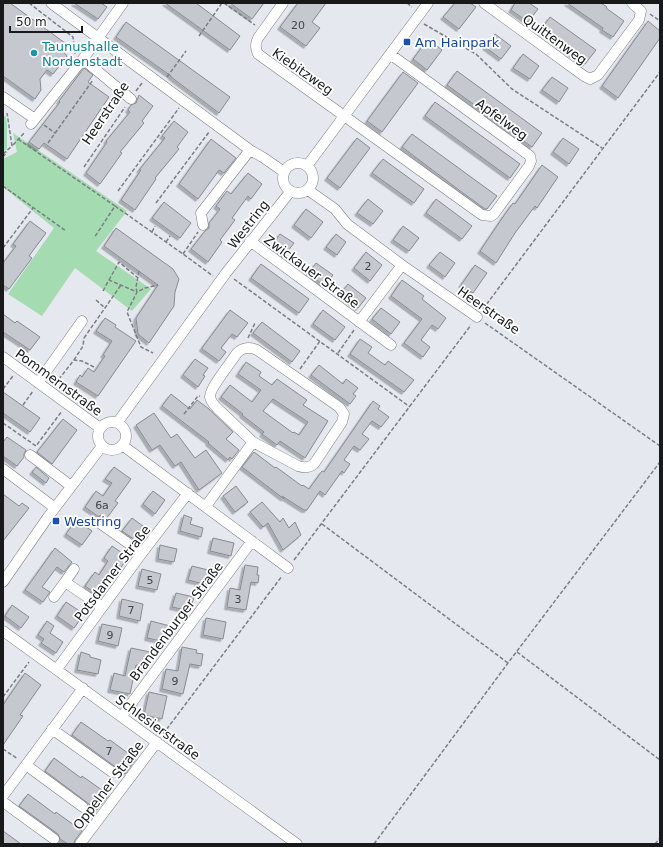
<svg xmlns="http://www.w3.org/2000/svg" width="663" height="847" font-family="'DejaVu Sans',sans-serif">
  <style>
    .green { fill: #a4dbb0 }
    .building { fill: #c5c8ce; stroke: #888b91; fill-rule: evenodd; filter: url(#shadow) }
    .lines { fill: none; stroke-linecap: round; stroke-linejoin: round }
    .minor-casing { stroke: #7b7e83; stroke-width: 11 }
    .path { stroke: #7b7e82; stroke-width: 1.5; stroke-dasharray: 4 2; stroke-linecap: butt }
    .minor { stroke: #fff; stroke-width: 10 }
    .transit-dot { fill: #1a4fb4; stroke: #fff; stroke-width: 1.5 }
    .culture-dot { fill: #0f9aa8; stroke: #fff; stroke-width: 1.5 }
    .labels { text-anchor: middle; stroke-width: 3.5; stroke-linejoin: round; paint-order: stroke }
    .number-label { font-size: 11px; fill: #434548 }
    .street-label { font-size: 13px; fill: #18191b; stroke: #fff }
    .transit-label { font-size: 13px; fill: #164399; stroke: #fff; text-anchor: start }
    .culture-label { font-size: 13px; fill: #0d838f; stroke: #fff; text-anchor: start }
  </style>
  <defs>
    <filter id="shadow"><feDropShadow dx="-2.5" dy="2.5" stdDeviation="0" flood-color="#0004"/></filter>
  </defs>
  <rect width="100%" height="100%" fill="#e5e9ef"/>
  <!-- green -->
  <path class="green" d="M3,115L6,117L7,126V149L3,152Z
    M13,133L127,211L96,251L151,289L132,311L75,268L42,316L8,294L54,228L3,187V159L17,152Z"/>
  <!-- building -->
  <path class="building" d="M3,3H10L65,43L62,50L67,56L53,74L47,70L40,79L41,90L35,99L3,76Z
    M74,3H101L107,7L98,19Z
    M165,3H196L240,36L230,50Z
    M230,3H264L252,19Z
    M298,3H326L312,22L320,28L306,46L280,27Z
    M455,3H470L476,7L459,29L443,17Z
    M515,3H529L538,9L528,22L511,10Z
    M567,3H601L607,7L606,8L624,21L613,37L602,30L603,28Z
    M550,17L596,50L585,64L540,31Z
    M648,21L660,31V38L618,98L602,86Z
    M126,22L230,97L219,113L171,77V76L116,37Z
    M495,34L511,46L501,59L485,47Z
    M428,39L442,50L427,70L413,59Z
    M523,54L539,66L530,79L513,68Z
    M84,68L93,75L88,82L109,97L67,159L44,143L39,149L29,142L60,102L59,101Z
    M457,71L542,133L532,147L447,85Z
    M403,72L418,83L382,132L367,121Z
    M552,77L568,88L559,102L542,90Z
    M139,95L153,106L142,121L144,123L120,152L122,153L100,184L86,173L107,142L106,141L130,112L128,110L131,105L136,103Z
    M435,102L520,164L510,178L425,116Z
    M174,121L188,132L177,147L179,149L155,178L156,179L135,210L121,200L141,170H139L165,138L162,136Z
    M412,134L497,196L487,209H485L463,193L402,147Z
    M357,138L370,148L340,188L327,178Z
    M563,138L579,149L569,164L553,152Z
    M211,139L236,158L224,173L219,170L198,199L179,184Z
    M383,159L424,189L414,203L372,173Z
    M542,165L558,177L537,208L535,206L515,233L496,263L480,251L505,214L513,203L515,204Z
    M248,173L262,184L251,199L248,196L232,218L235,220L220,240L222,242L208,262L191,249L205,231L209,228V223L220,209L216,206L227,191L231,194Z
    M368,199L383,211L373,224L357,213Z
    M436,199L472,226L462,239L426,213Z
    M164,202L191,223L180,238L152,218Z
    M306,209L323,222L311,238L294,225Z
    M30,221L46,233L29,256L32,258L9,289L3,285V263L16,246L13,244Z
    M403,226L419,238L409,251L393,240Z
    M116,228L173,269L179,279L175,292L174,306L149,343L138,334L136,318L158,285L104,246Z
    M280,234L294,243L284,256L271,247Z
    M336,234L346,242L337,255L326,247Z
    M366,252L382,265L370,281L354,268Z
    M440,252L455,263L445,277L429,265Z
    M316,263L333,275L325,286L308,274Z
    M261,264L309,299L299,313L251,278Z
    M475,265L487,273L473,293L461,285Z
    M402,280L424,296L422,299L446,318L438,329L432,325L421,340L430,347L423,357L404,343L422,319L391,296Z
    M348,284L366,298L358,308L340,294Z
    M381,308L400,322L391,334L372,319Z
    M230,310L248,323L237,337L232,334L221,348L226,352L219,361L202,349V348Z
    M323,310L345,327L335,340L313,324Z
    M3,314L15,323L17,321L40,337L30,350L3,332Z
    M105,318L116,325L115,327L136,341L98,396L76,382L80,375L82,377L88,368L94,372L105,356L103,355L112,341L96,331Z
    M262,322L300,351L292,362L253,333Z
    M360,339L372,347L368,353L385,365L388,361L414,380L404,392L350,354Z
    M195,359L208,368L203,375L205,376L198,387L183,375Z
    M246,362L261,372L259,376L272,385L277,379L307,400L303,405L328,421L305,458L280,441L277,445L262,434L264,432L242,415L243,414L221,397L230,385L252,402L261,390L238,374ZM273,399L308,422L299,435L294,432L293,433L263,411Z
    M319,365L343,384L346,379L358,388L353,394L356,396L350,404L311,375Z
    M3,392L40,418L30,432L3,413Z
    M171,394L190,409L197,400L209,409L233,432L226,439L239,450L232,459L230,457L228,460L208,443L209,442L162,406Z
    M373,401L380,406L378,409L389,417L381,427L372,421L362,434L369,439L360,450L354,446L344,460L350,464L344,473L342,471L325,495L320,491L307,510H304L282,496L284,499L242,467L254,452L275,468L276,467L302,486L303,485L309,489L322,471L324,472Z
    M154,413L171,438L177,434L195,458L206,450L222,473L199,490L181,462L175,466L160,445L152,450L136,425Z
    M63,419L77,430L52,464L37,452Z
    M7,437L26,450L24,454V457L17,466L3,456V442Z
    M36,467L49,478L46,483L32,472Z
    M114,467L131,479L115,501L118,503L106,519L100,515L99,517L85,507L96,491L103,496L112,483L105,479Z
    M236,486L248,502L235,512L223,496Z
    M153,491L165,500L155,514L143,504Z
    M3,494L19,506L22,503L29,508L3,541Z
    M262,502L280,522L283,518L289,528L295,522L301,535L283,550L268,523L263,527L250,512Z
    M184,515L192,518L190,524L203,528L201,537L180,531Z
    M132,518L147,529L138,542L122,531Z
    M76,520L92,531L82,545L66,534Z
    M213,538L234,543L231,556L210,551Z
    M160,545L177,549L174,562L158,559Z
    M112,546L128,557L101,597L85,586L95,572L99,575L108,561L104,558Z
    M55,548L72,562L64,572L57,567L42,587L50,592L43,602L25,590Z
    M245,565L258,567L257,575H259L258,583L251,582L246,610L227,607L230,588L240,590Z
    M192,566L212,571L208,585L188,580Z
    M142,569L161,574L157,590L138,586Z
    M176,593L194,597L190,611L172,607Z
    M122,599L143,604L140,621L119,616Z
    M66,602L84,614L74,628L57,616Z
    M12,605L29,617L21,628L5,616Z
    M206,618L226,622L223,639L203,635Z
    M47,621L54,626L50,633L63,642L56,653L41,643L44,639L38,635Z
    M151,621L170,626L166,642L147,638Z
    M102,624L122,628L118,646L98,641Z
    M182,647L197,650L196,653L203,654L201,666L190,664L183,694L162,689L166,669L178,671Z
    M131,648L150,652L147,667L136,665L130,694L110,690L114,673L125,676Z
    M81,652L90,655V657L101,660L98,674L77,670Z
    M25,673L41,685L20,715L23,716L3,745V705Z
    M149,692L167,696L162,719L144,715Z
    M81,722L108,741L110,740L136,759L125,774L72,735Z
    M54,758L81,778L82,776L109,795L97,810L45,771Z
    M28,794L55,814L56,812L82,831L75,840L74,844H68L60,839L58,834L19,806Z
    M3,831L10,836L21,844H3Z"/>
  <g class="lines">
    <defs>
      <path id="minor" d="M51,3L250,150L264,158L284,172
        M283,3L258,38C255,44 255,48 258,54L482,215L491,216L494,214L529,166L531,161L530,156L390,54
        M484,3L584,76L590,79L598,75L639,20L641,11L632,3
        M83,59L131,99
        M3,97L35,119
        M31,124L83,59L123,3
        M283 178a15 15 0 1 1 30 0a15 15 0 1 1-30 0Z
        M307,166L428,3
        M308,190L335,209L347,224L402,265L477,317
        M203,225L201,213L250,150
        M250,241L391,345
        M359,322L402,265
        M3,357L100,428
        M38,383L82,321
        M98 436a14 14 0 1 1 28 0a14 14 0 1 1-28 0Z
        M117,423L226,273L290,192
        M122,445L288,568
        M30,455L71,486
        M3,469L55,508
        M206,506L253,442L298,466C304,468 309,468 314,464L342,422L344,414L339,407L257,350C250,347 243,347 237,353C232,361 209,389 210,397C211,402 214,405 217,408L253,442
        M101,524L142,553
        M74,569L65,582L102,607
        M3,582L48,517L102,446
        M54,597L65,582
        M3,631L297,844
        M57,669L142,553L188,493
        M122,716L252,541
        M52,729L112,772
        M26,765L83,807
        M3,796L83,688
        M3,802L54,839
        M80,844L157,742"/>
    </defs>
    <!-- minor casing -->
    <use href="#minor" class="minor-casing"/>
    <!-- path -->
    <path class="path" d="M29,3L73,37L75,54
      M224,3L255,25
      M407,3L412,7
      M650,14L660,21
      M424,24L476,54L512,89L602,148
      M199,36L222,3
      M167,77L186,51
      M136,91L142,83
      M44,125L55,133
      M18,139L115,206L94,238
      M48,143L93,80
      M13,145L25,132
      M3,154L12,146L7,113
      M3,157L7,152
      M84,167L125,107
      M3,186L66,231
      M118,191L179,108
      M156,203L209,132
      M115,206L183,254L213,276
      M152,232L155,226
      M166,242L170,236
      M3,248L33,208
      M183,254L198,232
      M139,271L136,287L137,292L145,288L158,285
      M234,279L410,407
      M109,280L119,262L138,278
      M103,291L109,280L137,292L127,312L141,347L153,353
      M96,300L105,308
      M483,309L660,72
      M485,323L660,446
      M84,338L121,285
      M248,338L255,323
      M338,353L354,330
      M74,360L83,346L84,338
      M300,369L320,341
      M55,384L74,360L82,361L94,367
      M3,389L13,376
      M23,405L33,391
      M184,414L198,396H200
      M3,423L36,446L62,411
      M322,524L508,663
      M294,560L471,325
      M517,652L660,760
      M3,697L29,662
      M163,734L282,576
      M3,749L18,759
      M374,844L508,663L660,462
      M655,844L660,838"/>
    <!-- minor -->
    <use href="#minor" class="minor"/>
  </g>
  <!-- markers -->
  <g class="transit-dot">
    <rect x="403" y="38" width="8" height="8" rx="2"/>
    <rect x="52" y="517" width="8" height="8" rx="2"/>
  </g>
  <circle class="culture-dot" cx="34" cy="53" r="4"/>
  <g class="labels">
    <!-- number labels -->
    <g class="number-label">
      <text x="298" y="29">20</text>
      <text x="368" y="270">2</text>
      <text x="102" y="509">6a</text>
      <text x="150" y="584">5</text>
      <text x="238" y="603">3</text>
      <text x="131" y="614">7</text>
      <text x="110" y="639">9</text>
      <text x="175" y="685">9</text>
      <text x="109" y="755">7</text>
    </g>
    <!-- street labels -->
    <g class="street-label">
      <text transform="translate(555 39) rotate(36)" y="5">Quittenweg</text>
      <text transform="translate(303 71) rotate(35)" y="5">Kiebitzweg</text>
      <text transform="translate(105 113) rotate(-56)" y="5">Heerstraße</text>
      <text transform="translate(502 119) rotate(36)" y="5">Apfelweg</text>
      <text transform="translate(248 224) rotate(-52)" y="5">Westring</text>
      <text transform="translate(312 271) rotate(36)" y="5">Zwickauer Straße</text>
      <text transform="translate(489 310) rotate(35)" y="5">Heerstraße</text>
      <text transform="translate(59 382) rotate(36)" y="5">Pommernstraße</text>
      <text transform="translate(112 573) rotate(-53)" y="5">Potsdamer Straße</text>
      <text transform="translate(176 621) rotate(-53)" y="5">Brandenburger Straße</text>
      <text transform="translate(158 727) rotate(36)" y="5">Schlesierstraße</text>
      <text transform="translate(108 785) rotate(-53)" y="5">Oppelner Straße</text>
    </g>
    <!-- transit labels -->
    <g class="transit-label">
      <text x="415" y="47">Am Hainpark</text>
      <text x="64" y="526">Westring</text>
    </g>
    <!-- culture labels -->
    <g class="culture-label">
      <text x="42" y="51">Taunushalle<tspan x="42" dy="15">Nordenstadt</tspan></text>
    </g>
  </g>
  <!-- border -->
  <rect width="663" height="847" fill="none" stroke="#18191b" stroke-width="8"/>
  <!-- scale -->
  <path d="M10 26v6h72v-6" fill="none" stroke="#18191b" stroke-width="2"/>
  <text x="16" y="26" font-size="12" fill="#18191b" stroke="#ffffff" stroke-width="3" paint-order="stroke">50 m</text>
</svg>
